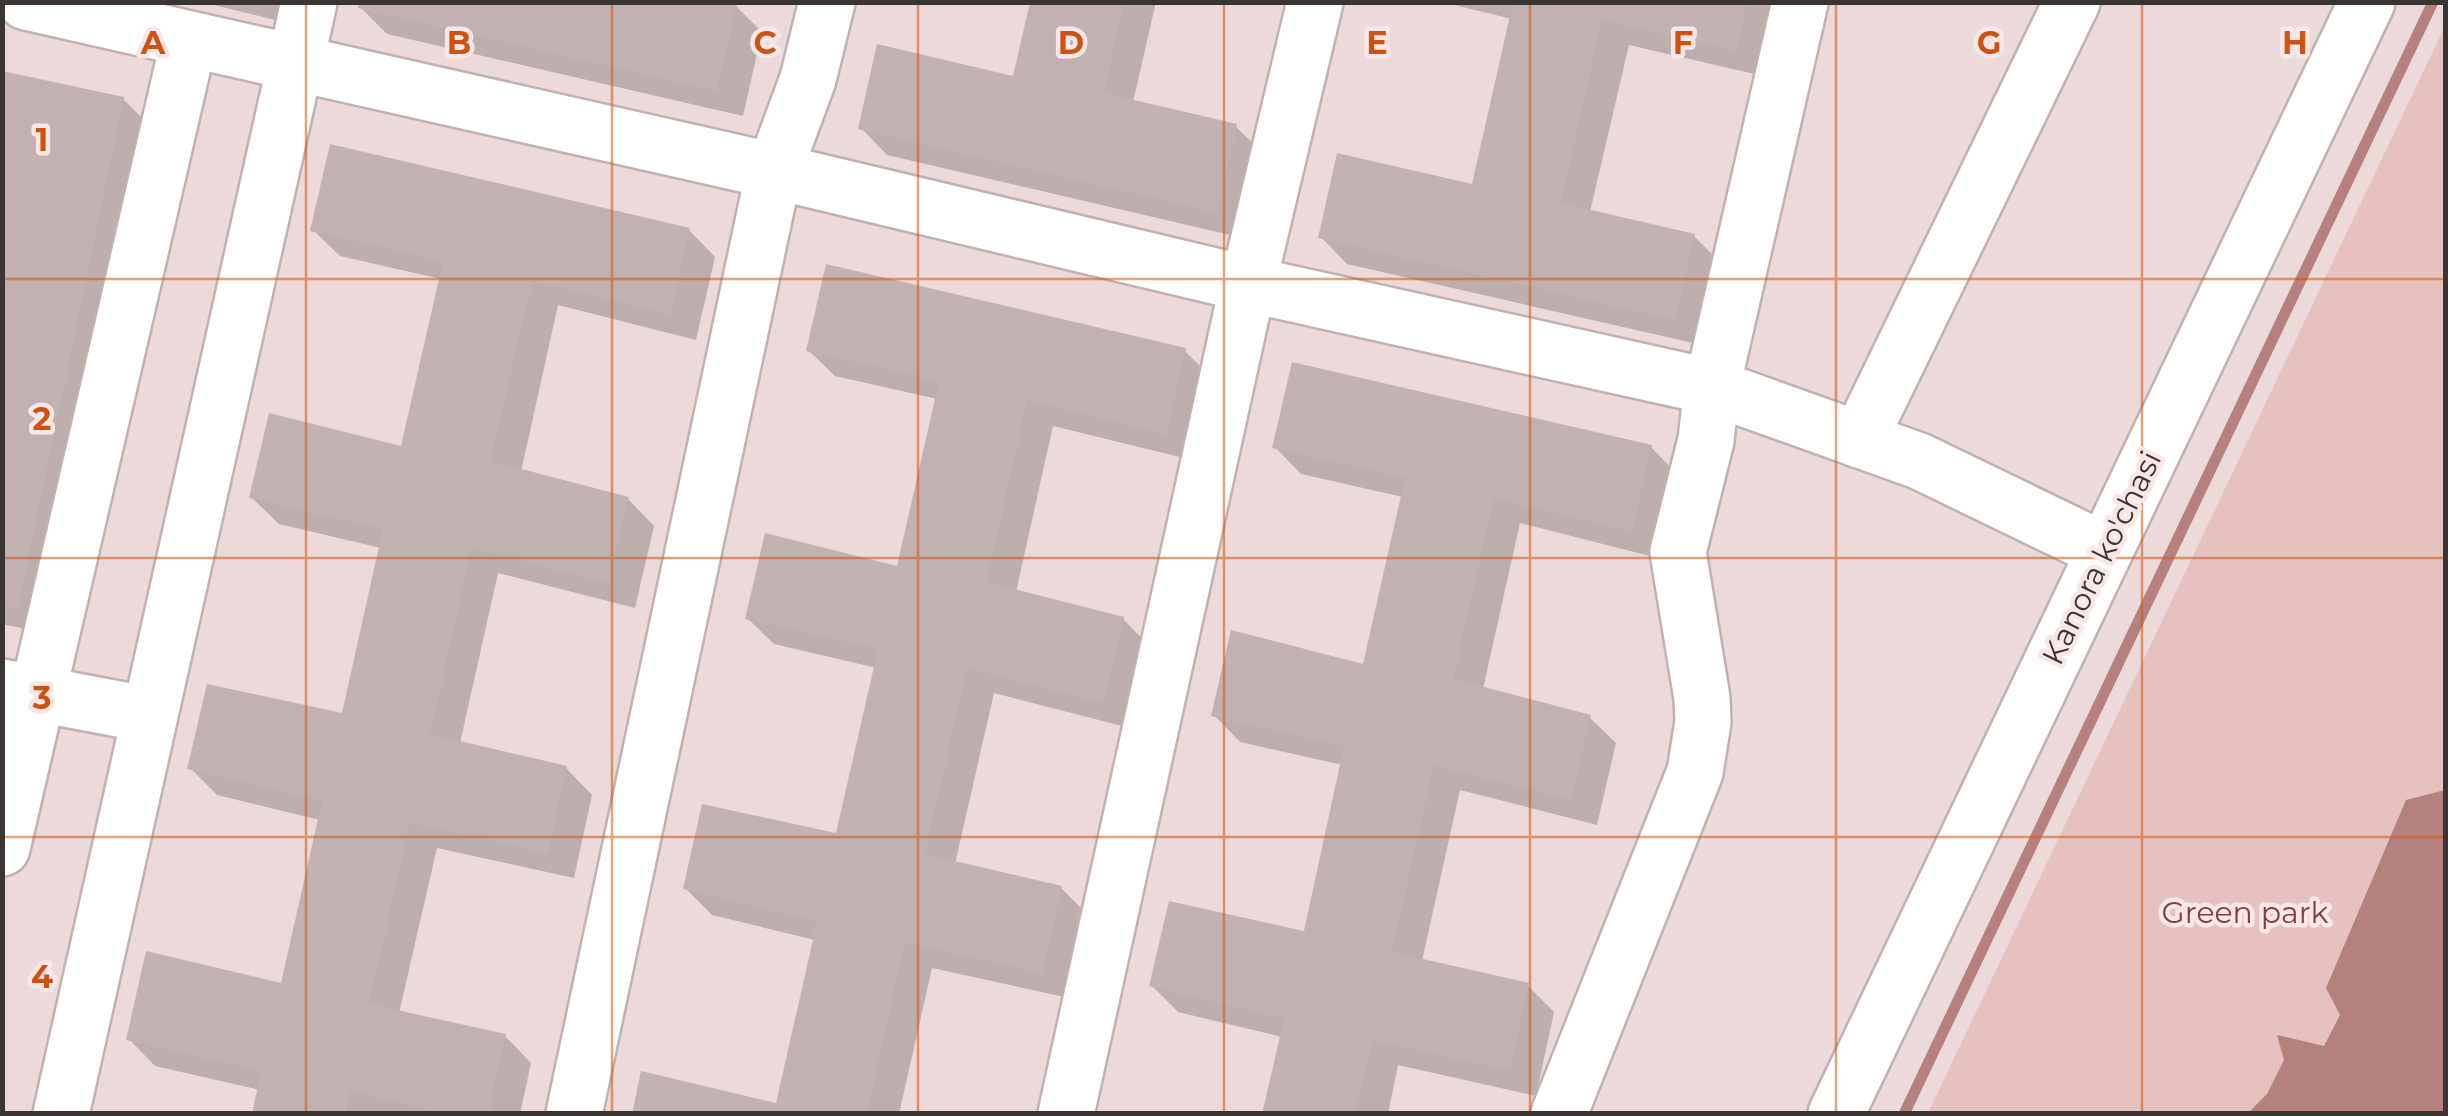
<svg xmlns="http://www.w3.org/2000/svg" width="2448" height="1116" font-family="Montserrat,sans-serif">
  <style>
    .green { fill: #e5c2c0 }
    .water { fill: #b4817e }
    .shadow { fill: #0003 }
    .lines { fill: none; stroke-linecap: round; stroke-linejoin: round }
    .stream { stroke: #b4817e; stroke-width: 11 }
    .building { fill: #c1b1b0 }
    .minor-casing { stroke: #c1b1b0; stroke-width: 60 }
    .minor { stroke: #fff; stroke-width: 55 }
    .grid { fill: none; stroke: #ce5312; stroke-width: 2.5; stroke-opacity: 0.55 }
    .labels { text-anchor: middle; stroke-width: 9; stroke-linejoin: round; paint-order: stroke }
    .street-label { font-size: 30px; fill: #3a3433; stroke: #f8e7e6 }
    .park-label { font-size: 30px; fill: #833f3e; stroke: #f8e7e6 }
    .grid-label { font-size: 32px; text-anchor: middle; font-weight: bold; fill: #ce5312; stroke: #f8e7e6; stroke-width: 9; stroke-linejoin: round; paint-order: stroke }
  </style>
  <rect width="100%" height="100%" fill="#ebdad9"/>
  <!-- green -->
  <path class="green" d="M2445,26V1113H1928Z"/>
  <!-- water -->
  <path class="water" d="M2445,790V1113H2248L2267,1094L2284,1060L2277,1035L2324,1046L2340,1015L2326,988L2406,800Z"/>
  <!-- shadow -->
  <path class="shadow" d="M202,2H279L275,20Z
    M1032,2H1156L1133,102L1235,126L1262,152L1243,238L887,155L861,128L1015,79Z
    M1442,2H1779L1763,76L1629,45L1590,212L1694,236L1720,262L1702,345L1347,264L1321,237L1474,187L1512,19Z
    M736,6L762,32L743,116L387,34L361,8Z
    M2,74L123,99L150,126L44,633L2,624Z
    M313,230H689L715,257L696,340L558,305L521,472L628,499L654,526L635,608L498,573L460,743L566,768L592,795L574,878L437,848L399,1013L505,1036L531,1063L520,1114H254L260,1090L155,1066L129,1039L282,986L320,820L217,795L190,768L344,716L381,548L279,524L252,498L403,449L441,279L340,256Z
    M808,350H1184L1211,377L1192,460L1053,426L1016,592L1123,619L1149,646L1130,728L994,693L955,864L1061,888L1088,915L1069,998L932,968L899,1114H634L778,1106L815,940L712,915L685,888L838,836L877,668L774,644L747,618L899,570L937,399L835,376Z
    M1275,447H1651L1677,474L1658,558L1520,523L1483,689L1589,717L1616,743L1597,825L1460,790L1422,961L1528,986L1554,1012L1536,1096L1398,1065L1388,1114H1265L1282,1037L1178,1012L1152,986L1306,934L1343,765L1240,742L1214,715L1365,667L1403,497L1301,474Z"/>
  <g class="lines">
    <!-- stream -->
    <path class="stream" d="M1904,1114L2433,2"/>
  </g>
  <!-- building -->
  <path class="building" d="M359,2H734L737,3L717,91L358,8Z
    M1030,2H1124L1104,93L1237,124L1217,213L858,129L877,44L1013,76Z
    M1513,2H1747L1737,51L1602,20L1561,203L1695,234L1675,320L1318,238L1337,153L1472,184Z
    M2,71L124,97L18,608L2,605Z
    M330,144L690,228L670,315L532,280L491,461L629,497L609,583L472,548L430,734L567,766L548,853L410,823L369,1004L506,1034L488,1114H445L350,1090L345,1114H252L261,1071L126,1040L146,951L281,983L322,801L187,769L207,684L342,713L383,529L249,498L269,413L401,446L443,261L310,231Z
    M826,264L1186,348L1166,435L1027,400L987,582L1124,617L1104,703L967,668L925,854L1062,886L1043,973L905,942L867,1114H632L641,1071L776,1103L817,922L683,889L702,804L836,833L878,649L745,619L765,533L897,566L939,381L806,351Z
    M1292,362L1652,445L1632,532L1494,498L1453,679L1591,715L1571,800L1434,765L1392,952L1529,983L1510,1071L1372,1040L1356,1114H1262L1284,1019L1149,986L1169,901L1304,931L1344,746L1211,716L1231,630L1363,664L1405,478L1272,448Z"/>
  <g class="lines">
    <defs>
      <path id="minor" d="M26,2L774,171L1248,284L1712,387L1919,461L2105,551
        M1859,440L2072,2
        M2,687L150,715L309,2
        M2,848L189,40
        M61,1114L150,715
        M574,1114L774,171L808,79L827,2
        M1066,1114L1248,284L1315,2
        M1559,1114L1695,772L1703,722L1702,698L1678,552L1706,440L1712,387L1800,2
        M1836,1114L2367,2"/>
    </defs>
    <!-- minor casing -->
    <use href="#minor" class="minor-casing"/>
    <!-- minor -->
    <use href="#minor" class="minor"/>
  </g>
  <!-- grid -->
  <path class="grid" d="M306,2V1114M612,2V1114M918,2V1114M1224,2V1114M1530,2V1114M1836,2V1114M2142,2V1114M2,279H2446M2,558H2446M2,837H2446"/>
  <g class="labels">
    <!-- street labels -->
    <g class="street-label">
      <text transform="translate(2102 558) rotate(-64)" y="10">Kanora ko'chasi</text>
    </g>
    <!-- park labels -->
    <g class="park-label">
      <text x="2245" y="923">Green park</text>
    </g>
  </g>
  <g class="grid-label">
    <text x="153" y="54">A</text>
    <text x="459" y="54">B</text>
    <text x="765" y="54">C</text>
    <text x="1071" y="54">D</text>
    <text x="1377" y="54">E</text>
    <text x="1683" y="54">F</text>
    <text x="1989" y="54">G</text>
    <text x="2295" y="54">H</text>
    <text x="42" y="151">1</text>
    <text x="42" y="430">2</text>
    <text x="42" y="709">3</text>
    <text x="42" y="988">4</text>
  </g>
  <!-- border -->
  <rect width="2448" height="1116" fill="none" stroke="#3a3433" stroke-width="10"/>
</svg>
